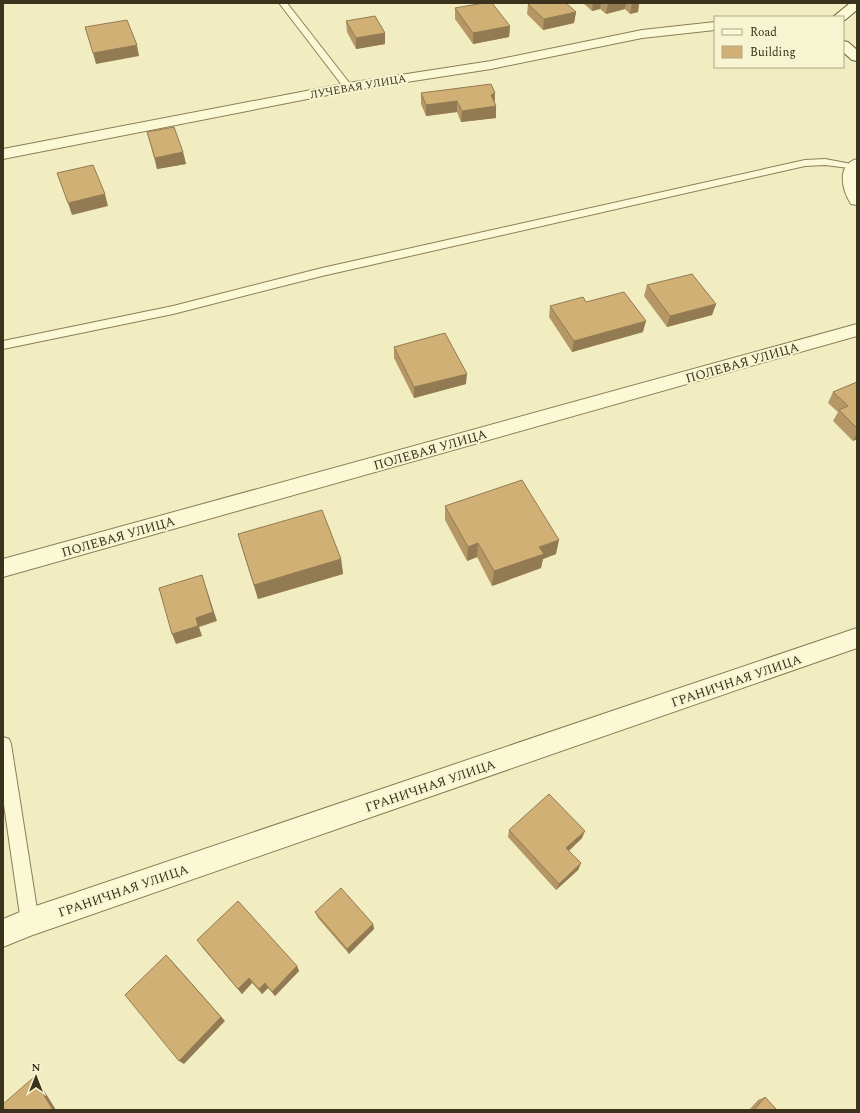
<svg xmlns="http://www.w3.org/2000/svg" width="860" height="1113" font-family="Spectral,serif">
  <style>
    .lines { fill: none; stroke-linecap: round; stroke-linejoin: round }
    .service-casing { stroke: #8b7f57; stroke-width: 2 }
    .minor-casing { stroke: #8b7f57; stroke-width: 2 }
    .secondary-casing { stroke: #6d5f3b; stroke-width: 2 }
    .service { fill: #fbf8d5; fill-rule: evenodd }
    .minor { fill: #fbf8d5; fill-rule: evenodd }
    .secondary { fill: #fbf8d5; fill-rule: evenodd }
    .wall { fill: #b49765 }
    .shaded-wall { fill: #927b52 }
    .building { fill: #d1b075; stroke: #927b52 }
    .labels { text-anchor: middle; stroke-width: 4; stroke-linejoin: round; paint-order: stroke }
    .far-street-label { font-size: 11px; fill: #3a321d; stroke: #f7f5d1 }
    .street-label { font-size: 13px; fill: #3a321d; stroke: #f7f5d1 }
  </style>
  <rect width="100%" height="100%" fill="#f1edc1"/>
  <g class="lines">
    <defs>
      <path id="service" d="M279,3H287L351,85V89H345Z
        M825,159L857,165V169L825,165L805,166L322,276L173,314L3,349V341L173,306L322,268L805,160Z
        M3,737L9,739L11,744L39,922L36,928L30,931L24,928L21,922L3,798Z"/>
      <path id="minor" d="M715,22V30L642,38L491,69L348,91L3,159V149L348,83L491,61L642,30Z
        M857,159V205L851,204C842,190 836,165 857,159Z
        M857,324V336L3,577V559Z
        M857,628V648L30,936L3,947V919L30,908Z"/>
      <path id="secondary" d="M850,3H857V10L845,20H843V17H833Z
        M843,41L848,42L857,50V61L852,60L843,52Z"/>
    </defs>
    <!-- service casing -->
    <use href="#service" class="service-casing"/>
    <!-- minor casing -->
    <use href="#minor" class="minor-casing"/>
    <!-- secondary casing -->
    <use href="#secondary" class="secondary-casing"/>
    <!-- service -->
    <use href="#service" class="service"/>
    <!-- minor -->
    <use href="#minor" class="minor"/>
    <!-- secondary -->
    <use href="#secondary" class="secondary"/>
  </g>
  <!-- wall -->
  <path class="wall" d="M583,3H639L638,12L630,14L625,9L606,14L600,9L592,11Z
    M528,4L576,12L574,23L543,30L527,14Z
    M455,8L510,26L509,37L473,44L455,19Z
    M346,21L385,44L356,49L347,32Z
    M421,93H495V103L496,106V118L461,122L457,112L426,116L421,104Z
    M147,132L183,152L186,164L157,169Z
    M647,285L716,304L712,315L667,327L644,296Z
    M586,302L643,332L572,352L549,317L550,306Z
    M394,347L466,384L414,398L394,358Z
    M857,382V439L853,441L833,421L838,412L828,403L833,392Z
    M445,506L556,554L543,559L541,568L492,586L477,557L467,561L445,520Z
    M238,534L341,559L343,574L258,599L242,548Z
    M509,830L582,838L569,851L581,863L578,870L556,890L508,837Z
    M315,912L373,924L374,929L349,954L318,918Z
    M201,946L297,966L299,971L275,996L268,988L262,994L252,983L242,994Z
    M765,1097L777,1110H749L758,1100Z"/>
  <!-- shaded-wall -->
  <path class="shaded-wall" d="M593,3H601L600,9L592,11Z
    M608,3H626L625,9L606,14Z
    M632,3H639L638,12L630,14Z
    M576,12L574,23L543,30L544,19Z
    M510,26L509,37L473,44V33Z
    M385,33V44L356,49V38Z
    M137,45L139,56L96,64L93,53Z
    M495,93L494,104L491,95Z
    M457,101V112L426,116V105Z
    M496,106V118L461,122L462,111Z
    M183,152L186,164L157,169L155,158Z
    M105,194L108,206L72,215L68,203Z
    M716,304L712,315L667,327L670,316Z
    M646,321L643,332L572,352L574,341Z
    M467,374L466,384L414,398V387Z
    M857,433V439L853,441Z
    M559,540L556,554L543,559L541,568L492,586L494,571L539,547Z
    M478,543L477,557L467,561L468,547Z
    M341,559L343,574L258,599L254,585Z
    M202,575L217,621L199,627L202,636L176,644L172,634L196,618Z
    M585,831L582,838L564,855L566,848Z
    M581,863L578,870L556,890L559,884Z
    M373,924L374,929L349,954L347,949Z
    M171,960L225,1021L184,1064L179,1061Z
    M297,966L299,971L275,996L272,992Z
    M249,978L252,983L242,994L238,989Z
    M265,983L268,988L262,994L259,989Z
    M33,1078L37,1079L56,1110H53Z"/>
  <!-- building -->
  <path class="building" d="M484,3H492L510,26L473,33L455,8Z
    M531,3H566L576,12L544,19L528,4Z
    M375,16L385,33L356,38L346,21Z
    M127,20L137,45L93,53L85,27Z
    M491,84L495,93L491,95L496,106L462,111L457,101L426,105L421,93Z
    M174,127L183,152L155,158L147,132Z
    M93,165L105,194L68,203L57,173Z
    M692,274L716,304L670,316L647,285Z
    M624,292L646,321L574,341L550,306L583,297L586,302Z
    M445,333L467,374L414,387L394,347Z
    M857,382V428L839,410L848,406L833,392Z
    M522,480L559,540L539,547L544,554L494,571L478,543L468,547L445,506Z
    M322,510L341,559L254,585L238,534Z
    M202,575L213,612L196,618L198,626L172,634L159,588Z
    M549,794L585,831L566,848L581,863L559,884L509,830Z
    M341,888L373,924L347,949L315,912Z
    M238,901L297,966L272,992L265,983L259,989L249,978L238,989L197,940Z
    M166,955L221,1017L179,1061L125,995Z
    M33,1078L53,1110H5L3,1107V1104Z
    M765,1097L777,1110H754Z"/>
  <g class="labels">
    <!-- far-street labels -->
    <g class="far-street-label">
      <text transform="translate(358 86) rotate(-10)" y="4">ЛУЧЕВАЯ УЛИЦА</text>
    </g>
    <!-- street labels -->
    <g class="street-label">
      <text transform="translate(742 362) rotate(-16)" y="5">ПОЛЕВАЯ УЛИЦА</text>
      <text transform="translate(430 449) rotate(-16)" y="5">ПОЛЕВАЯ УЛИЦА</text>
      <text transform="translate(118 536) rotate(-16)" y="5">ПОЛЕВАЯ УЛИЦА</text>
      <text transform="translate(736 680) rotate(-19)" y="5">ГРАНИЧНАЯ УЛИЦА</text>
      <text transform="translate(430 785) rotate(-19)" y="5">ГРАНИЧНАЯ УЛИЦА</text>
      <text transform="translate(123 890) rotate(-19)" y="5">ГРАНИЧНАЯ УЛИЦА</text>
    </g>
  </g>
  <!-- border -->
  <rect width="860" height="1113" fill="none" stroke="#3a321d" stroke-width="8"/>
  <!-- legend -->
  <rect x="714" y="16" width="130" height="52" fill="#f7f5d1" stroke="#aba789"/>
  <rect x="722" y="29" width="20" height="6" fill="#fbf8d5" stroke="#aba789"/>
  <text x="750" y="36" font-size="12" fill="#3a321d">Road</text>
  <rect x="722" y="46" width="20" height="12" fill="#d1b075" stroke="#aba789"/>
  <text x="750" y="56" font-size="12" fill="#3a321d">Building</text>
  <!-- north arrow -->
  <g transform="translate(36 1077)" stroke="#f7f5d1" stroke-width="3" paint-order="stroke">
  <path d="M0-3L7 15L0 10L-7 15Z" fill="#3a321d"/>
  <text y="-6" font-size="11" font-weight="bold" text-anchor="middle" fill="#3a321d">N</text>
  </g>
</svg>
